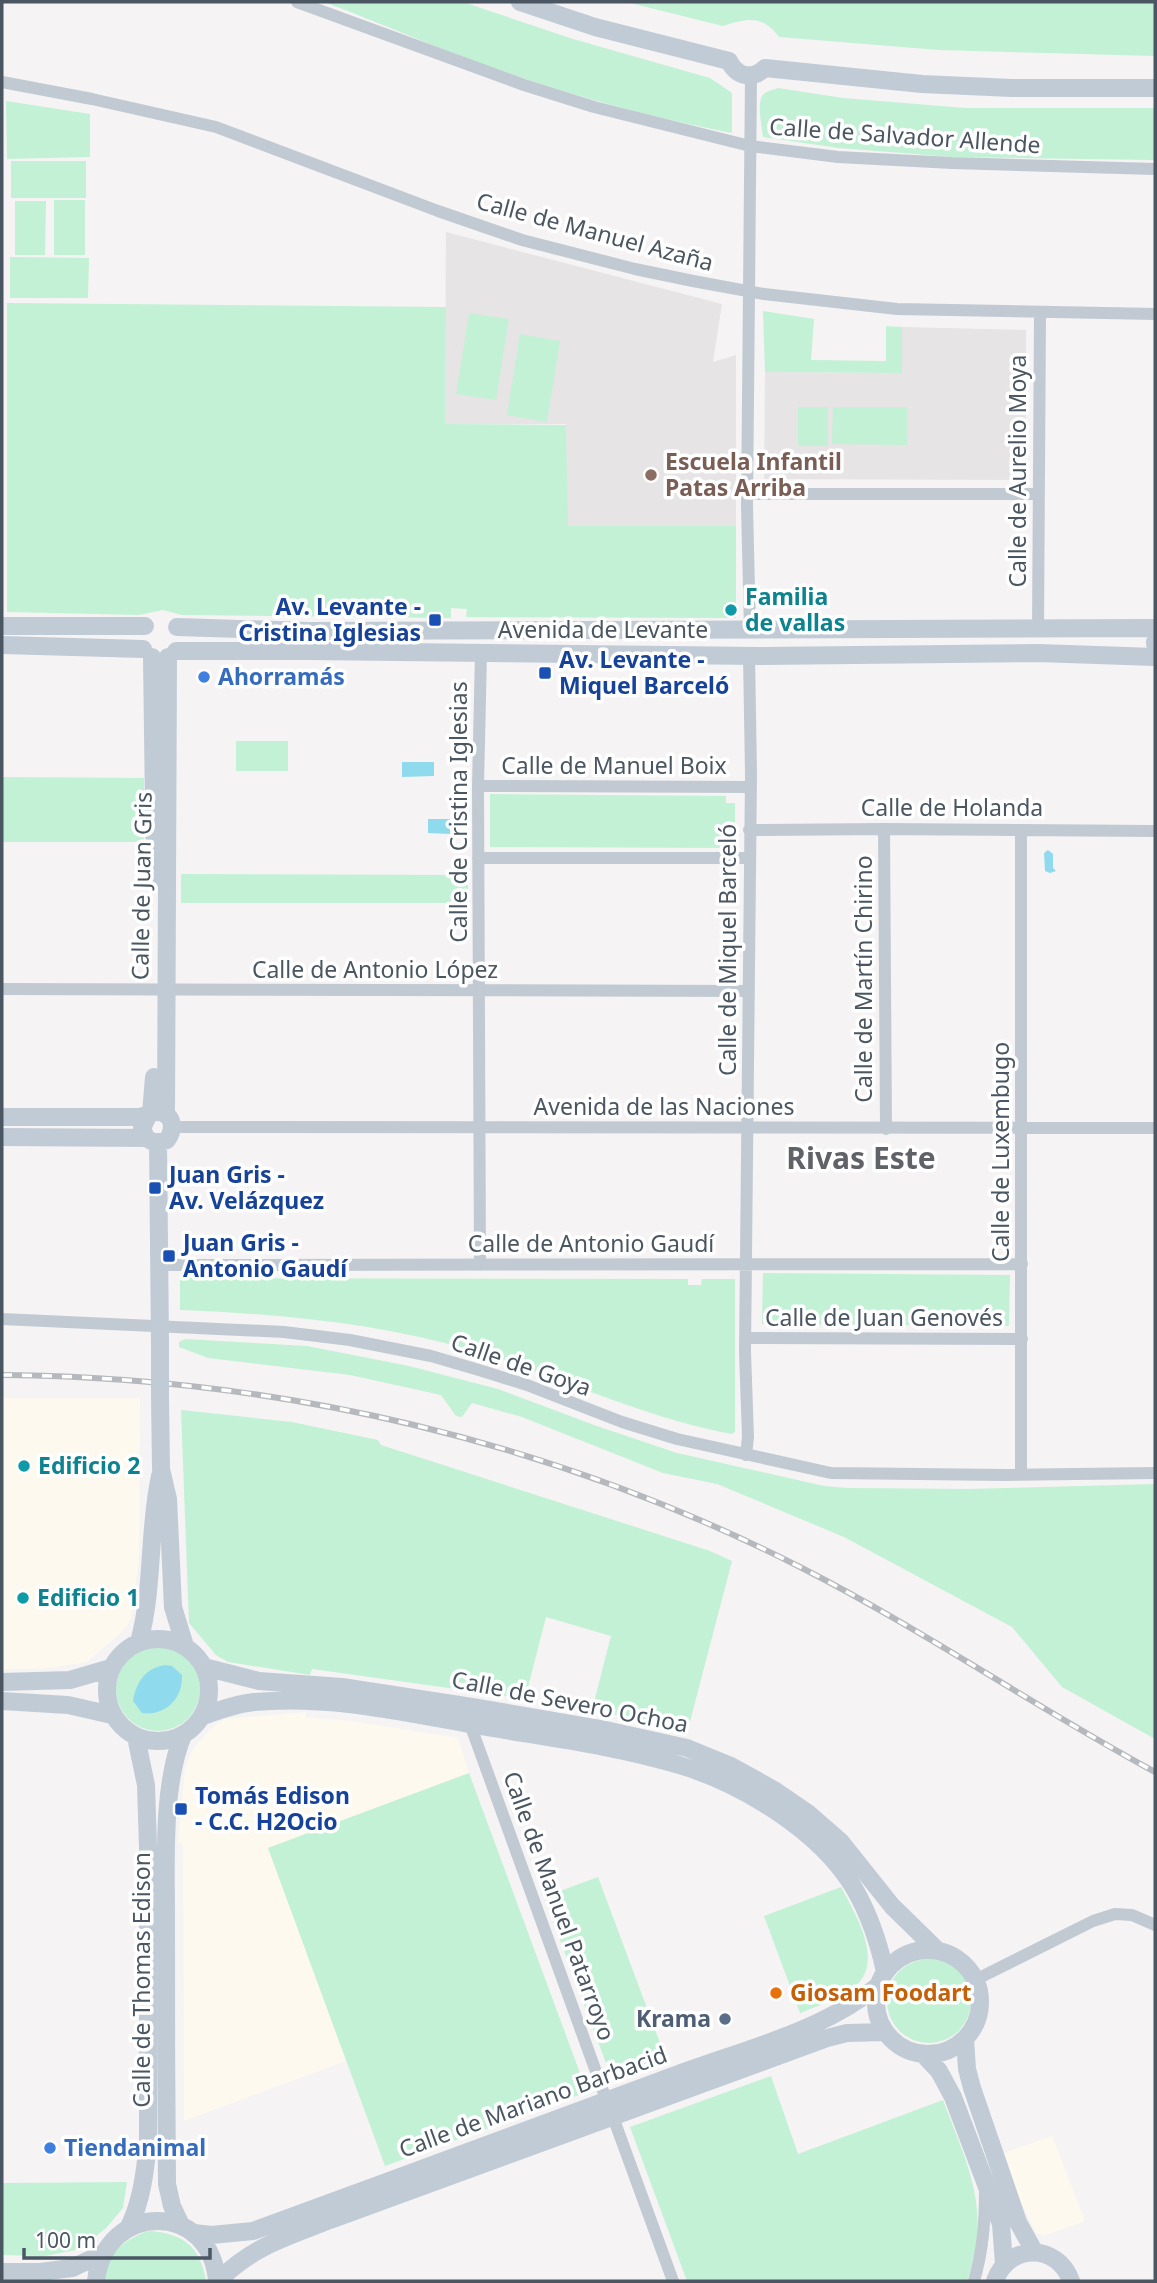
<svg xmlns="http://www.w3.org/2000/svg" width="1157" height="2283" font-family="'Noto Sans',sans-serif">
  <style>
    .commercial { fill: #fdf9ef }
    .education { fill: #e6e4e5 }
    .green { fill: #c3f1d5 }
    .water { fill: #90daee }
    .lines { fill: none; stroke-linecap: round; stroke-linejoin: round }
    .street { stroke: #c1cad2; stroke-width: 12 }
    .secondary { stroke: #c1cbd6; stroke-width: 18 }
    .rail-casing { stroke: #b5b8bd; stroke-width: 6 }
    .rail { stroke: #fff; stroke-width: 3.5; stroke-dasharray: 10; stroke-linecap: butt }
    .secondary-bridge { stroke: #c1cbd6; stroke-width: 18 }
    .education-dot { fill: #8d6e63; stroke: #fff; stroke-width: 2.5 }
    .culture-dot { fill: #0f9aa8; stroke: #fff; stroke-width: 2.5 }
    .transit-dot { fill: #1a4fb4; stroke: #fff; stroke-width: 2.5 }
    .shop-dot { fill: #3f7fe0; stroke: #fff; stroke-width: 2.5 }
    .food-dot { fill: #e8710a; stroke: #fff; stroke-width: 2.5 }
    .service-dot { fill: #5c6f8a; stroke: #fff; stroke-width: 2.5 }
    .labels { text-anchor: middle; stroke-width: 7; stroke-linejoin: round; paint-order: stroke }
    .street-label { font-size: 23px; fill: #4a5661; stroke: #fff }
    .education-label { font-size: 23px; font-weight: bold; fill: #785e54; stroke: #fff; text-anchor: start }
    .culture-label { font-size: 23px; font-weight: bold; fill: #0d838f; stroke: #fff; text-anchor: start }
    .transit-label { font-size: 23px; font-weight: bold; fill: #164399; stroke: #fff; text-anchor: start }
    .shop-label { font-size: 23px; font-weight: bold; fill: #366cbe; stroke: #fff; text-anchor: start }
    .food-label { font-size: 23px; font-weight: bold; fill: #c56008; stroke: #fff; text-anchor: start }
    .service-label { font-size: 23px; font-weight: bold; fill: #4e5e75; stroke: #fff; text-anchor: end }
    .district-label { font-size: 30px; font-weight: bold; fill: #5f6368; stroke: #fff }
  </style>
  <rect width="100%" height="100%" fill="#f5f3f3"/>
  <!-- commercial -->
  <path class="commercial" d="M2,1398H140L139,1561L131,1619L125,1629L87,1662L42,1669H2Z
    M306,1712V1717L351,1721L458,1738L469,1773L268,1848L346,2061L184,2121L183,1844L178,1843L185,1768L193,1749L211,1729L224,1719Z
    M1052,2136L1085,2221L1044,2236L1037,2233L1033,2227L1020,2200L1004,2153Z"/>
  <!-- education -->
  <path class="education" d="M446,232L722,304L713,362L736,355V526H567L566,424H445Z
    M902,327L1026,330V480L764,479L765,372L902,373Z"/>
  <!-- green -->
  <path class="green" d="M324,2H463L573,39L710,78L732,93V133C641,115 551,90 464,57C417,40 371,19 324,2Z
    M626,2H1155V56L939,50L779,37C763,15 747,18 723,26Z
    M778,88L843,98L965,108H1155V160L952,157L839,148L763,137C762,126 757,106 762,96C765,91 773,90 778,88Z
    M6,101L90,114V157L7,159Z
    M11,161H86V198H11Z
    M54,200H85V255H54Z
    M15,201H46L45,255H15Z
    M10,257L89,258L88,298H10Z
    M7,303L446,307L445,424L566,425L568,526H736V618L466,617L467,609L451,608V618L182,615L163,610L139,615L7,612Z
    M763,311L814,319L811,360L886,361V326L902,327V373L765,372Z
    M469,313L509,319L496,400L456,394Z
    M520,334L560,341L547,422L507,415Z
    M798,407H828V446H798Z
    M833,407H907V445L832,444Z
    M236,741H288V771H236Z
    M2,777L144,778V842H2Z
    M490,794L726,796V803H735V848L490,847Z
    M181,874L468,875V903H181Z
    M763,1273L1010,1275L1009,1326L762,1324Z
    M180,1278L688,1279V1285H701L702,1279H735V1432L732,1434C642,1417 561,1377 474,1351C378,1323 280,1314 180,1310Z
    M185,1339L307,1346L409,1366L498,1389L594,1425L677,1453L824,1486L848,1488L967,1489L1155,1484V1739L1062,1687L1012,1627L844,1537L717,1484L663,1473L522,1417L472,1403L462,1417L456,1416L441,1395L350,1375L208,1358L179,1347V1342Z
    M181,1410L292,1422L378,1440L381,1445L710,1551L732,1561L687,1733L671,1726L592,1710L611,1636L546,1617L525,1699L468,1690L469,1684L458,1682L456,1689L312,1669L310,1675L228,1662L216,1655L189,1623Z
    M116 1689a42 42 0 1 1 84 0a42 42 0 1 1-84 0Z
    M469,1773L587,2092L385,2166L268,1848Z
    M598,1877L666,2059L612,2079L544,1897Z
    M841,1887C858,1919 889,1969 846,1993C832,2001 815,2007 800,2013L764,1916Z
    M887 2001a42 42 0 1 1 84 0a42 42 0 1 1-84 0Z
    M771,2076L798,2154L943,2100C968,2167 992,2209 967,2281H687L630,2127Z
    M127,2182L123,2208L107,2227L81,2249L45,2256L2,2255V2183Z
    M149,2231C183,2233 201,2247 206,2281H105C106,2254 124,2239 149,2231Z"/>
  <!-- water -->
  <path class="water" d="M402,762H434V776L402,777Z
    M428,819H450V834L428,833Z
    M1048,850L1053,854V868L1056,871L1050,873L1045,871L1044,853Z
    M165,1665L172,1666L182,1675C183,1698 166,1716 142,1713L133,1701C136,1683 145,1668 165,1665Z"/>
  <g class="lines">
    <!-- street -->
    <path class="street" d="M297,2L524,85L594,107L750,146L838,157L952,163L1155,169
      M2,82L92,99L216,127L438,211L522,240L635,269L693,281L764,294L897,309L1155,314
      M747,494H1039
      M1038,629L1040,313
      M750,630L747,506L751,76
      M478,786L751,787
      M884,829L886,1129
      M749,830L884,829L1155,831
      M1021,830V1473
      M478,858H749
      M2,989L749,991
      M173,1127L1155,1128
      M161,1265L1022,1264
      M480,1265L478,786L481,653
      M2,1319L284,1332L350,1340L431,1356L479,1370L527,1385L622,1422L677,1439L831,1473L1005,1475L1155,1473
      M745,1338L1022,1339
      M746,1455L748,1437L745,1352L751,774L749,656
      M470,1724L607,2102
      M975,1980L1093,1921L1115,1914L1132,1915L1155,1925
      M613,2117L673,2281
      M974,2281C983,2250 985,2222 985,2189"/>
    <!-- secondary -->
    <path class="secondary" d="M520,2L595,27L729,61C737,77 752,80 765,68L922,84L1012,88H1155
      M2,626H145
      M177,627L309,631L1155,628
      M1155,642V644
      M2,645L143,649
      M176,651H308L759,656L1038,653L1155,657
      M152,657L155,881
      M151,1114L154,1077
      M166,1115L168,657
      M2,1117H139C146,1116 151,1112 157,1112C174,1112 175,1130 167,1140L155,1143L146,1138L142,1128L148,1116
      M2,1137L146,1138
      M158,1143L160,1342
      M160,1397L161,1469L168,1499L173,1607L185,1646
      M107 1690a51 51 0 1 1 102 0a51 51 0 1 1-102 0Z
      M139,1642C154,1588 148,1531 160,1476
      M204,1667L259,1681L342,1687L472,1707L601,1729L687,1748L731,1766L774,1790L809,1814L841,1842L892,1906L937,1950
      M2,1682L70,1680L111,1668
      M2,1701L68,1705L112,1715
      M203,1716C219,1710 236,1704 254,1702C328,1695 403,1712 475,1725C543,1737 613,1745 679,1765C741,1783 820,1831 854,1888C869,1914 879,1943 885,1972
      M876 2002a52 52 0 1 1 104 0a52 52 0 1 1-104 0Z
      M965,2039L967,2069L972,2088L1018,2222L1034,2251
      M923,2054L939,2071L953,2097L1001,2224L1004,2264
      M181,2225L172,2206L167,2184C166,2095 166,2005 166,1916C166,1861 162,1786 183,1735
      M129,2227C142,2200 145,2172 148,2143V1847L146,1785L136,1737
      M194,2233L211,2235L253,2231C394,2179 535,2128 676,2075C745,2049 821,2032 879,1985
      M2,2272H40L72,2268L102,2254
      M96,2281C105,2201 211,2201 217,2281
      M218,2281C253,2246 285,2238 330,2220L827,2038L847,2033L885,2032
      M995,2281C1008,2243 1058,2243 1071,2281"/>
    <defs>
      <path id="rail" d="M2,1375C279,1377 552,1441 800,1567C922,1629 1035,1707 1155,1772"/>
    </defs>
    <!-- rail casing -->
    <use href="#rail" class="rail-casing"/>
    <!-- rail -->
    <use href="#rail" class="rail"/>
    <!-- secondary-bridge -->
    <path class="secondary-bridge" d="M160,1397V1342"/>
  </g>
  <!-- markers -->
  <circle class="education-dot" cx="651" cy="475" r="7"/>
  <g class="culture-dot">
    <circle cx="731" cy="610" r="7"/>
    <circle cx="24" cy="1466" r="7"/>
    <circle cx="23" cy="1598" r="7"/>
  </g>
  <g class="transit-dot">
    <rect x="428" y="613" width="14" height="14" rx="3.5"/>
    <rect x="538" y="666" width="14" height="14" rx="3.5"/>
    <rect x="148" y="1181" width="14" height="14" rx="3.5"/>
    <rect x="162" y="1249" width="14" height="14" rx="3.5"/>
    <rect x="174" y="1802" width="14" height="14" rx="3.5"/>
  </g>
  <g class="shop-dot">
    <circle cx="204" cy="677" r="7"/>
    <circle cx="50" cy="2148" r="7"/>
  </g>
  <circle class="food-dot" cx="776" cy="1993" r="7"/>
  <circle class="service-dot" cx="725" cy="2019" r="7"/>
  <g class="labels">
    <!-- street labels -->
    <g class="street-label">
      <text transform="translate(905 136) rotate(4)" y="8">Calle de Salvador Allende</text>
      <text transform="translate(595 232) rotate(15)" y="8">Calle de Manuel Azaña</text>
      <text transform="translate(1018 471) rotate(-90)" y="8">Calle de Aurelio Moya</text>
      <text x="603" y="638">Avenida de Levante</text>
      <text x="614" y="774">Calle de Manuel Boix</text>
      <text x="952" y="816">Calle de Holanda</text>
      <text transform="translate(459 812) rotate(-90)" y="8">Calle de Cristina Iglesias</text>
      <text transform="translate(142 886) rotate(-89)" y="8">Calle de Juan Gris</text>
      <text transform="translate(728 950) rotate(-90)" y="8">Calle de Miquel Barceló</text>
      <text x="375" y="978">Calle de Antonio López</text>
      <text transform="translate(864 979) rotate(-90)" y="8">Calle de Martín Chirino</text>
      <text x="664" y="1115">Avenida de las Naciones</text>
      <text transform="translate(1001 1152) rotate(-90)" y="8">Calle de Luxembugo</text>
      <text x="591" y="1252">Calle de Antonio Gaudí</text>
      <text x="884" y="1326">Calle de Juan Genovés</text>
      <text transform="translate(521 1365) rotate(19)" y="8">Calle de Goya</text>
      <text transform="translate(570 1702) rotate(11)" y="8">Calle de Severo Ochoa</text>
      <text transform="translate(559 1906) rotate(70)" y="8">Calle de Manuel Patarroyo</text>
      <text transform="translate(142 1980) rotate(-90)" y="8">Calle de Thomas Edison</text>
      <text transform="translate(533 2102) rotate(-20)" y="8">Calle de Mariano Barbacid</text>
    </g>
    <!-- education labels -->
    <g class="education-label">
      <text x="665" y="470">Escuela Infantil<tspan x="665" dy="26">Patas Arriba</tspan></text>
    </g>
    <!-- culture labels -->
    <g class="culture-label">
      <text x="745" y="605">Familia<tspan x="745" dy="26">de vallas</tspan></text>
      <text x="38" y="1474">Edificio 2</text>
      <text x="37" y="1606">Edificio 1</text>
    </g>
    <!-- transit labels -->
    <g class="transit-label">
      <text x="421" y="615" text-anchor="end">Av. Levante -<tspan x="421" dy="26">Cristina Iglesias</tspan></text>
      <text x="559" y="668">Av. Levante -<tspan x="559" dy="26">Miquel Barceló</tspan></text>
      <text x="169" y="1183">Juan Gris -<tspan x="169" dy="26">Av. Velázquez</tspan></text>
      <text x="183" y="1251">Juan Gris -<tspan x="183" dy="26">Antonio Gaudí</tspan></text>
      <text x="195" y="1804">Tomás Edison<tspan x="195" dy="26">- C.C. H2Ocio</tspan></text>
    </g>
    <!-- shop labels -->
    <g class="shop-label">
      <text x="218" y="685">Ahorramás</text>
      <text x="64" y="2156">Tiendanimal</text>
    </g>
    <!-- food labels -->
    <g class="food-label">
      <text x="790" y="2001">Giosam Foodart</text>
    </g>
    <!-- service labels -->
    <g class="service-label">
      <text x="711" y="2027">Krama</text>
    </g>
    <!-- district labels -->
    <g class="district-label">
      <text x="861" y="1169">Rivas Este</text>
    </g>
  </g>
  <!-- border -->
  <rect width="1157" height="2283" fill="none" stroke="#4a5661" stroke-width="7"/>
  <!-- scale -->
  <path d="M24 2248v10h186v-10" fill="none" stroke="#4a5661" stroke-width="3.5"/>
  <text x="35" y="2248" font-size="21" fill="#4a5661" stroke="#ffffff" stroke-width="5" paint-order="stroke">100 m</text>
</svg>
